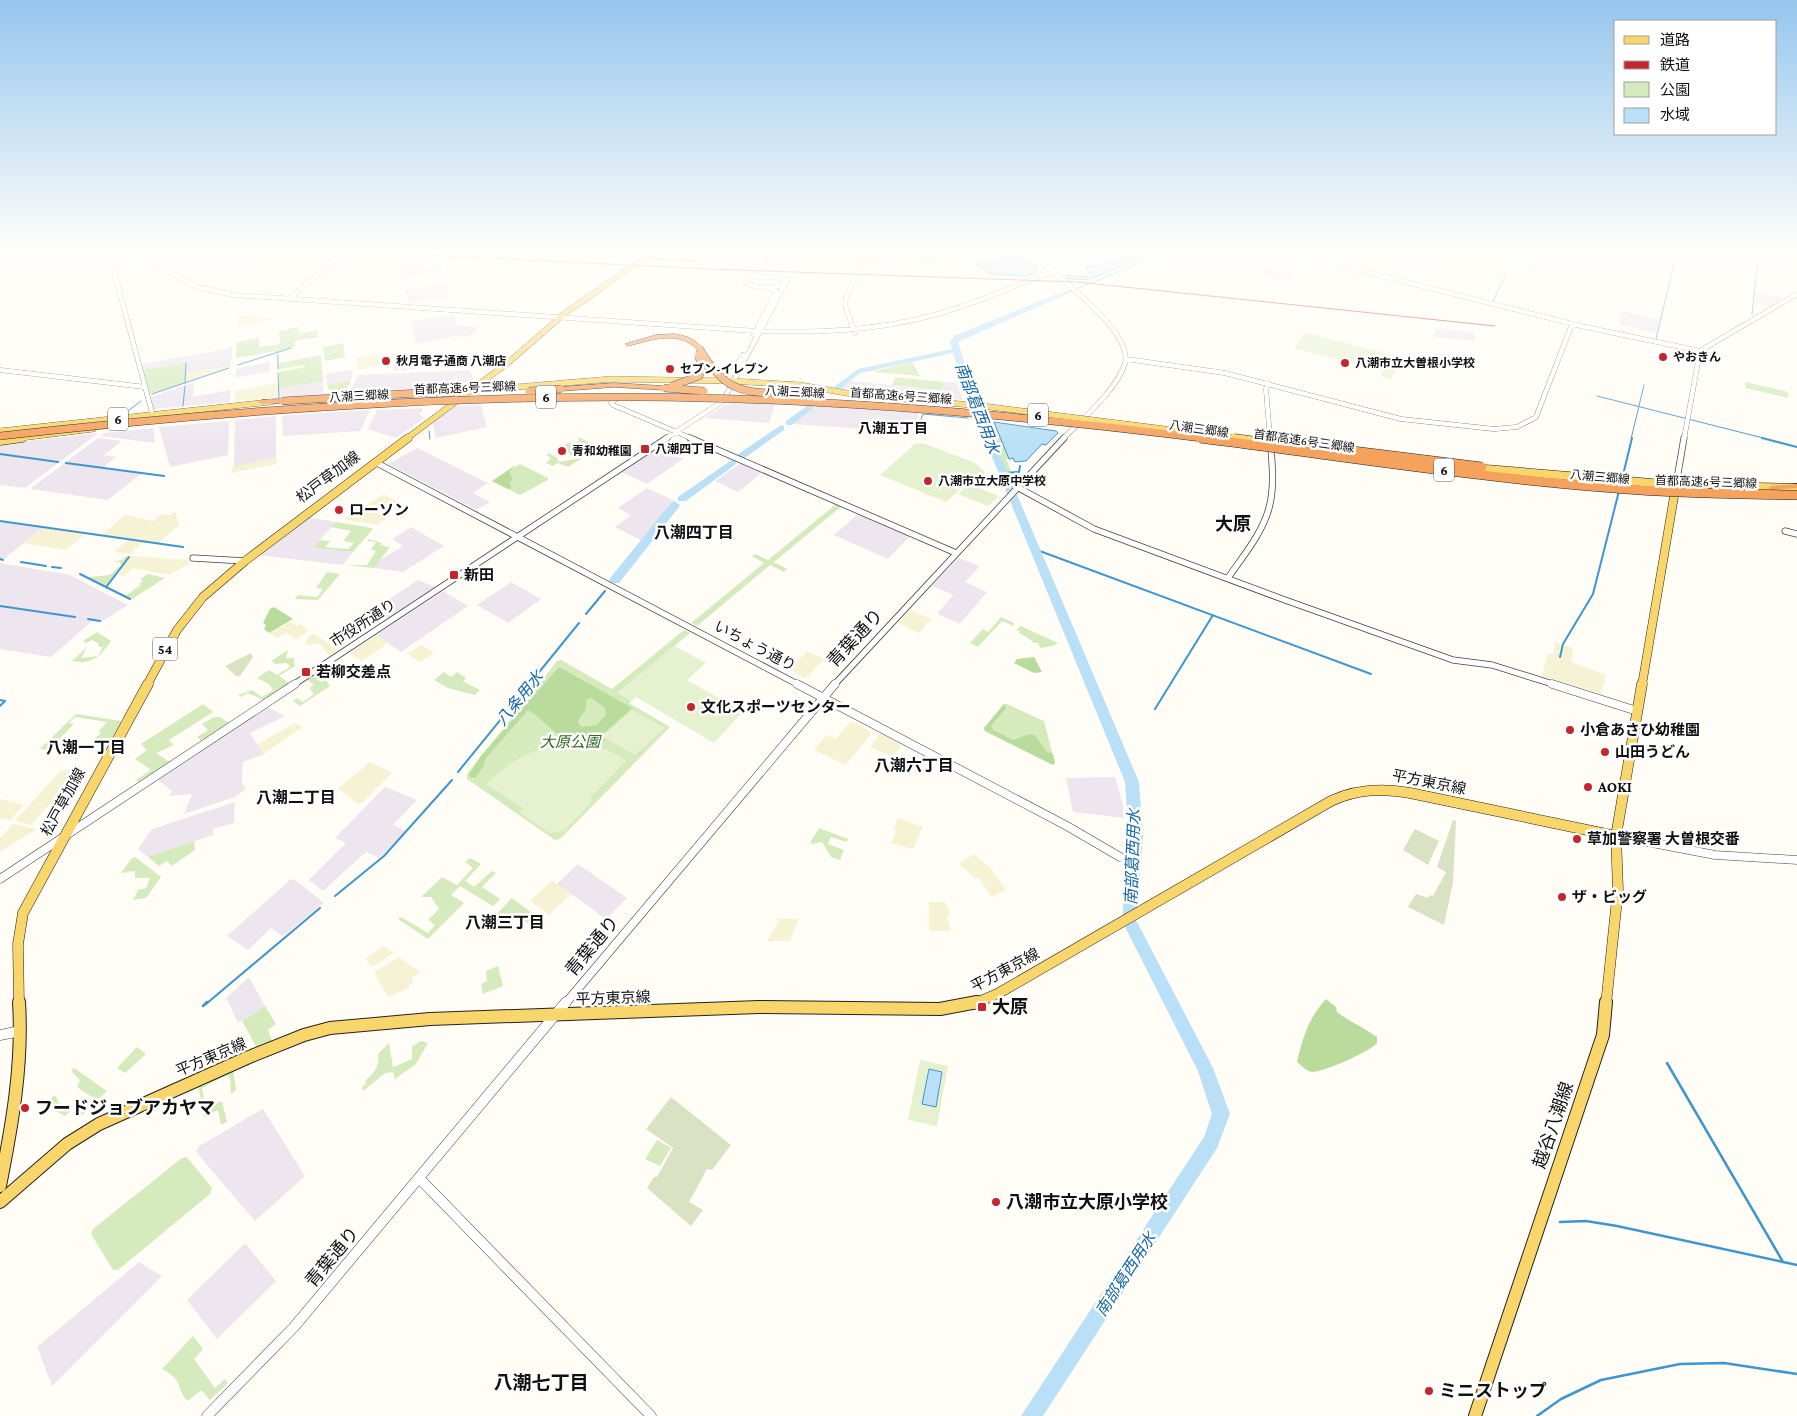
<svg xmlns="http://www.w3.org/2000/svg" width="1797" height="1416" font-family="'Crimson Pro','Noto Sans JP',serif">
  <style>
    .industrial { fill: #eee6ef }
    .farmland { fill: #f6f3d4 }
    .green { fill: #d5ebbd }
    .forest { fill: #b9dc9c; fill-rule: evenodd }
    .cemetery { fill: #d9e3c4 }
    .pitch { fill: #e6f2cf }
    .plaza { fill: #f1ede2 }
    .water { fill: #b9e0f7; stroke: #3f96cf }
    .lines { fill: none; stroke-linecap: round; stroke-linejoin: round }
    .stream-far2 { stroke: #3f96cf; stroke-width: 1 }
    .stream-far1 { stroke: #3f96cf; stroke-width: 2 }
    .stream { stroke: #3f96cf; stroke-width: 2.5 }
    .river { fill: #b9e0f7; fill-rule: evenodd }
    .minor-far3-casing { stroke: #444; stroke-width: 5 }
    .minor-far2-casing { stroke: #444; stroke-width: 7 }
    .minor-far1-casing { stroke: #444; stroke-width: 9 }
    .minor-casing { stroke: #444; stroke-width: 11 }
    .major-far3-casing { stroke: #222; stroke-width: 6 }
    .major-far2-casing { stroke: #222; stroke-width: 9 }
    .major-far1-casing { stroke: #222; stroke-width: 11 }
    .major-casing { stroke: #222; stroke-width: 14 }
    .highway-casing { stroke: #222; stroke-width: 1 }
    .minor-far3 { stroke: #fff; stroke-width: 4.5 }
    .minor-far2 { stroke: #fff; stroke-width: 5.5 }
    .minor-far1 { stroke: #fff; stroke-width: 8 }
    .minor { stroke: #fff; stroke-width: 10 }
    .major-far3 { stroke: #f9d66b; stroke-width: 5.5 }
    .major-far2 { stroke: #f9d66b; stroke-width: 8 }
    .major-far1 { stroke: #f9d66b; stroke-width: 10 }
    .major { stroke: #f9d66b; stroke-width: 12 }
    .highway { fill: #f5a25d; fill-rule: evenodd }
    .rail { stroke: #c4262e; stroke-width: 1 }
    .major-bridge-far1-casing { stroke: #222; stroke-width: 6; stroke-linecap: butt }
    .major-bridge-casing { stroke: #222; stroke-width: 9; stroke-linecap: butt }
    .highway-bridge-far1-casing { stroke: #222; stroke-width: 8; stroke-linecap: butt }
    .highway-bridge-casing { stroke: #222; stroke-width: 10; stroke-linecap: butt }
    .major-bridge-far1 { stroke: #f9d66b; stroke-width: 5.5 }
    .major-bridge { stroke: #f9d66b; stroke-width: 8 }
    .highway-bridge-far1 { stroke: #f5a25d; stroke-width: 7 }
    .highway-bridge { stroke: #f5a25d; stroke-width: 9 }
    .poi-dot { fill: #c4262e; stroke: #fff; stroke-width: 2 }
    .labels { text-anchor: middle; stroke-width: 5; stroke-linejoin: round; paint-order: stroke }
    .far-poi-label { font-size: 12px; font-weight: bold; fill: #111; stroke: #fff; text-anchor: start }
    .far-street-label { font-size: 12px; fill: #111; stroke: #fff }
    .shield { fill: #fff; stroke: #585858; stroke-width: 1 }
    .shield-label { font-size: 14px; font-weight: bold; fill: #111 }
    .far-neighbourhood-label { font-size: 14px; font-weight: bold; fill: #111; stroke: #fff }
    .street-label { font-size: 15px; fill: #111; stroke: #fff }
    .poi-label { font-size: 15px; font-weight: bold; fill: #111; stroke: #fff; text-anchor: start }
    .park-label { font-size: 15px; font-style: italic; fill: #2f6b1f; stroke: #fff }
    .water-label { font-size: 16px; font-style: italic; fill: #1768a6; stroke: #fff }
    .neighbourhood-label { font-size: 16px; font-weight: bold; fill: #111; stroke: #fff }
    .quarter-label { font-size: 18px; font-weight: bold; fill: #111; stroke: #fff }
    .near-street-label { font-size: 18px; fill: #111; stroke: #fff }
    .near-poi-label { font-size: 18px; font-weight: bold; fill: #111; stroke: #fff; text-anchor: start }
    .near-neighbourhood-label { font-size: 19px; font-weight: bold; fill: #111; stroke: #fff }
  </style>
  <rect width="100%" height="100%" fill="#fffdf5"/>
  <!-- industrial -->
  <path class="industrial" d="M398,260H422L425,269L440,266L442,271L402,278Z
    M1263,266L1293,275L1288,282L1256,273Z
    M445,283L450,298L441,300L440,298L408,303L405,290Z
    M1757,292L1785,298L1770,306L1755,303Z
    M1622,311L1659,320L1656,333L1618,324Z
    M454,314L457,326L478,327L469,337L456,336L416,344L411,321Z
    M1437,328L1473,332L1476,341L1435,337L1433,336Z
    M232,348L231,366L186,373L187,362L143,370L142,364Z
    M414,358L417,369L394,371L393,362Z
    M269,362L270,371L235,378L236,369Z
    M353,369L351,380L327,385L326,374Z
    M470,370L473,380L464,388L349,393L358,375Z
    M323,381V395L279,398V389Z
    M851,381L940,390L943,382L957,383L963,400L842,388Z
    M189,384H194L193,397L230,390V402L153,409L150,397Z
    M733,403L775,404L769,423L704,418L725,405Z
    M481,405L487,427L436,438L432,422L453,406Z
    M817,406L864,409L919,413L911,432L794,424Z
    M422,408L423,411L419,414L424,418L396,438L368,429L377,410Z
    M370,410L360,431L283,436L282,417L286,415Z
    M276,416V458L234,467L235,420Z
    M229,421L228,455L170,467L159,427Z
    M153,428L155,443L101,436L105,433Z
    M98,433L25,488L0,485V444Z
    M98,438L122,441L104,455L116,457L103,468L142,473L108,500L30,489Z
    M417,448L488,483L473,493L490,502L477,510L388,464Z
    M658,448L683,459L647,484L621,472Z
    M741,463L763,472L738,492L715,481Z
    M647,488L677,502L644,542L615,527L631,515L618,508Z
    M859,513L910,536L888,559L834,535Z
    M307,517L336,522L313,548L353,552L343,565L257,555Z
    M0,522L43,528L4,559H0Z
    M411,527L444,546L403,572L374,568L380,560L403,546L392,539Z
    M958,558L980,566L965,582L987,592L960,624L937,614L953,595L932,586Z
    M0,563L70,575L128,605L101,622L92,621L51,657L0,649Z
    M418,580L435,587L388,618L374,609Z
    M511,582L541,599L508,623L477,605Z
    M443,591L468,606L401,652L376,635Z
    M268,707L285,716L250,733L264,754L243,762L242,784L246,789L235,797L184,814L192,794L169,796L172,791L158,780Z
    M1115,777L1123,804V818L1073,812L1066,778Z
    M385,787L417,800L393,825L406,831L379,858L366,852L323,891L309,880L346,843L335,838Z
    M235,802L234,823L213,829V835L148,857L138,849L152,829Z
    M578,864L627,898L606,919L557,884Z
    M294,879L324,903L283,936L271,928L248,950L227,936L290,880Z
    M249,977L265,1006L238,1023L226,998Z
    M263,1109L305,1176L255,1221L196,1152L199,1146Z
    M245,1243L276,1281L217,1339L187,1300Z
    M139,1262L162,1276L52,1386L37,1347Z"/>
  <!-- farmland -->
  <path class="farmland" d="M240,315L274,318V320L237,327V316Z
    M378,354L380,365L358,370L356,358Z
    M231,366V367L185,383L186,373Z
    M278,383V398L235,401V391Z
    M276,458L277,464L231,473L232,467Z
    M384,494L397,502L377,513L386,519L377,525L344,519Z
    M175,511L179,525L159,543L144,541L130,554L114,552L129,539L102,535L125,515L153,521L161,514L170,515Z
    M43,528L85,534L66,550L24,543Z
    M130,556L188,560L189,563L170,575L133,568L124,576L117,575Z
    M910,610L931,619L919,633L898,623Z
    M290,622L297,626L300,624L309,631L296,640L286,633L277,638L269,633Z
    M312,634H315L338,651L329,656L320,644L305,645L307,638Z
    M376,635L388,643L362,661L350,653Z
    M1555,642L1573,648L1571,662L1606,675L1601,694L1542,676L1548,653L1553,655Z
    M421,645L434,653L420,662L407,654Z
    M807,651L824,659L805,679L790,669Z
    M851,721L870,731L871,734L846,765L814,750L826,735L836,739Z
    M295,723L302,727L264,754L258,744Z
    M880,733L902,745L893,757L870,747Z
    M370,762L392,773L363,802L358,804L338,789Z
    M64,770L78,772L31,825L15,821L60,771Z
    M0,799L24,805L10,820L0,818Z
    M898,818L923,827L913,849L891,843L897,830L894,828Z
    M13,824L37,829L0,852V838Z
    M974,854L992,870L1006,890L992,897L979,878L976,879L959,864Z
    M552,880L571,894L549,915L530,901Z
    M929,902H945L951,915L947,916L951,931H931L929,928Z
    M776,919H799L790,941H767L779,921Z
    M383,946L394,953L372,967L365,959Z
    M399,957L421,973L412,977L413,983L409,985V988L388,997L374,972Z"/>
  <!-- green -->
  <path class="green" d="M811,249H897L869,260L857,267L803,265Z
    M937,249L947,259L922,264L907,250Z
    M298,327L299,333L317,330L318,337L295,341V346L275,353V351L236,358L237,342L259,338V347L280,344L279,331Z
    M343,343L345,357L325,361L323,347Z
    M321,355L323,381L279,389V372L305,367V365L279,369V363Z
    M187,362L185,383L150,394L143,370Z
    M912,362L920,376L874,372L875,371Z
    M895,377L943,382L941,390L892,385Z
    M351,380L345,393L331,394L327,385Z
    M1746,382L1788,392V398L1745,388Z
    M986,422H994L1009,458L1006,459L1015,480L1012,484Z
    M578,437L600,447L568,467L558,463L553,466L546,463L551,458L546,455L549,453L557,458L559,462L581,458L579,453L570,455L565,444L579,441Z
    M520,464L548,478V480L520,495L492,481Z
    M836,504L842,506L774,562L787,569L784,572L770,565L697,626L691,623L764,563L752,556L755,554L768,560Z
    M336,522L372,528L373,529L353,552L313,548L320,540L330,541L325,547L348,549L354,543L343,541L351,531L331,527Z
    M368,539L382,543L380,545L390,547L374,568L347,565H367L376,551L371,550L376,542L367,541Z
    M126,556H129L107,586L88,577L110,575L121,565L120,562H113L122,560Z
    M327,572L340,574L318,600L295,599L298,595L317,597L323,589L316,588Z
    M148,574L165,578L132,599L125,596L141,585L139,584L143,581L140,579Z
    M1001,617L1014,623V626L1002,621L978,647L970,643L983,629L988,632Z
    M1021,626L1058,643L1053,646L1040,648L1038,643H1033L1031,640L1019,633L1020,631L1016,630Z
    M684,630L690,633L618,693L632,701L629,703L670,727L560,839L555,840L467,779V774L557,661L561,660L612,689Z
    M97,632L111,641C100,657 92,665 72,661L87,647L81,658L98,656L103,647H99L98,643L92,640L86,643L83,641Z
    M288,650L286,658H294L295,666L279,676L289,683L263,700L248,693L241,697L238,695L252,690L262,697L273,690L269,684L257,678L269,670L277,675L290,667L287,663L276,664L271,661Z
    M444,672L451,677L457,672L466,678L463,681L480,690L475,695L448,688L434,680Z
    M316,675L321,682L326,680L330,686L300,706L293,701L297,698L303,702L314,694L309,688L314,685L308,680Z
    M203,704L213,712L169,740L174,745L156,753L170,762L138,782L136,780L151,770L135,759L147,750L141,744Z
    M1004,704H1007L1044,721L1055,763L1053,765L985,731L984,728Z
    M76,714L121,721L109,743L92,741L101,733L98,732L107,722L75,717L69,723L74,724L48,750L40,749Z
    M214,717H220L229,723L201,741L197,737L208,730L202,724Z
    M819,828L848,839L847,842L831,837L828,844L844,850L840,860L831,857L822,842L812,844L810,843Z
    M194,841L195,850L172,866L167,861L159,866L148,857Z
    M135,857L161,877L146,898L133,900L138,890L146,888L150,878H135V871L121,873L131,859Z
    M470,858L481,864L465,881L474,887L492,871L496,873L482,887L500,899L493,906L460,886L451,895L464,903L428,939L398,919L401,917L428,933L435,925L428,920L439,909L431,897H421L442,877L457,885L473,868L465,862Z
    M512,898L536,916L528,923L506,913L493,926L488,923Z
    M498,966L503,986L483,994L481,984L487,981L486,971Z
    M265,1006L276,1024L268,1030L273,1043L258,1050L242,1021Z
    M421,1041L428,1043L416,1064L395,1079L393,1072L385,1073L363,1091L362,1087L366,1084L365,1081C374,1073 380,1067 378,1054L389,1043L393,1067L412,1059V1046Z
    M137,1047L146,1054L125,1073L117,1068Z
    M74,1068L107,1091L81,1116L79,1115L95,1099L77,1087L80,1080L71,1071Z
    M233,1069L236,1090L231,1094L230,1078L227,1075L202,1088L205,1103L210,1106L222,1101L227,1122L221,1125L218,1110L204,1117L198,1084Z
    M55,1095L59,1103L71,1111L65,1116L44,1105Z
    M657,1140L671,1148L660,1166L645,1159Z
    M187,1157L212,1188L210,1194L118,1270H113L91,1234L93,1229L182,1158Z
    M193,1336L203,1349L194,1359L215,1388L225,1379L228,1383L210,1400L201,1390L188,1401C174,1387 186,1382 162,1369Z"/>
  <!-- forest -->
  <path class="forest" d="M516,465L509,472L513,479L510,482L511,488L508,489L492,481Z
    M274,607L293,619L269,633L264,629L266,625L263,623L270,609Z
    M1034,657L1042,672L1034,673L1014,663L1017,659Z
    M559,667L632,708L601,736L605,740L599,744L588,740L558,741L557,733C546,726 540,717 528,710L486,758L483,767L475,778L468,776L480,757ZM591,698L605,708L606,715L597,725L581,727L578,721L586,709V700Z
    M1004,704L1006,708L991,726L993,730L1013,740L1029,734L1035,735L1047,752L1053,754L1055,763L1053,765L985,731L984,728Z
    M1326,999L1336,1007L1337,1012C1350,1022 1363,1027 1377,1037V1043C1369,1052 1326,1071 1313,1072C1307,1072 1301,1065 1297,1062C1303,1038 1308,1018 1326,999Z"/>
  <!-- cemetery -->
  <path class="cemetery" d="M251,653L253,657L240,676H236L225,666Z
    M1453,820L1456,821L1453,882L1444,925L1408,907L1416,894L1428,898L1430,895L1433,896L1446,872L1437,867Z
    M1415,829L1439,841L1428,865L1403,850Z
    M671,1097L731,1145L712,1170L707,1169L689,1202L703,1210L691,1226L647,1188L654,1177H657L673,1148L646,1129Z"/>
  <!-- pitch -->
  <path class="pitch" d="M1305,332L1403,358L1391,379L1381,376L1384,371L1294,348Z
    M923,443L975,463L983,470L989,484L977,486L967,483L946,502L880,475L915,444Z
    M969,484L999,496L988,506L958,494Z
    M674,646L706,663L687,680L743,712L714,743L636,697L632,701L618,693Z
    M632,710L665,728L635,755L602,736Z
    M569,742C592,743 607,748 626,761L590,798L593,801L564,831L549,833L520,813L524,809L486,784C511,759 535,748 569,742Z
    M920,1060L948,1066L937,1126L908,1120Z"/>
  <!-- plaza -->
  <path class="plaza" d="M811,249H817L815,251L818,249H823L809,255L821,259L828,253L865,255L860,263L851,266H836L823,263L803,265Z"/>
  <!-- water -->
  <path class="water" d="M1152,252L1155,253L1092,278L1084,280L1066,278L1067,275L1086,277L1089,272L1085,268Z
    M1021,256L1036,266L1034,267L1038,271L1026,276L989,274L975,263Z
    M994,422L1056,431L1058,433L1046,445L1042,444L1026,461L1015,462L1013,458L1009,459Z
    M929,1069L942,1072L936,1107L922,1104Z"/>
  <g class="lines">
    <!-- stream-far2 -->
    <path class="stream-far2" d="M1508,250L1531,268
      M1059,296L1174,249
      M1493,301L1508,270
      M1752,315L1759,249
      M1656,339L1676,256
      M278,355V369
      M238,365L291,348
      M278,373L279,398
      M185,383L186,363
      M152,394L229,368
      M1597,396L1767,439
      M183,406L185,386
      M128,411L141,401
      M976,419L983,421
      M429,431L430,439
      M916,432L923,414L968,418
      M1631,439L1644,385"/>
    <!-- stream-far1 -->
    <path class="stream-far1" d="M1762,438L1797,447
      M0,454L58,462
      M66,463L164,476
      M1005,473L1019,472L1020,466
      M1622,479L1632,438
      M0,521L183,547
      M1037,550L1371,674
      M0,559L3,560
      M21,562L46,566
      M52,567L61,568
      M80,574L130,599
      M107,586L129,557
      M0,606L75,617
      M586,614L605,591
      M88,619L100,621
      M1560,657L1563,644L1593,594L1619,491
      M0,700L5,701
      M0,706L5,701
      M1155,709L1213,615
      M458,772L579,623
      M335,896L384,856L452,780
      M206,1004L320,908"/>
    <!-- stream -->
    <path class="stream" d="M203,1006L207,1002
      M1667,1063L1783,1262
      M1560,1222L1586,1221L1617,1226L1797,1265
      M1537,1416L1561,1399L1601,1380L1680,1364L1724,1363L1797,1374"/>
    <!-- river -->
    <path class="river" d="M1347,249L1408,252L1469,249C1452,259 1364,259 1347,249Z
      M1056,294L1063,296L958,342L973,391L1139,782L1143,836L1136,920L1213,1068L1230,1114L1217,1148L1043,1416H1021L1204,1137L1212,1114L1198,1071L1122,921L1129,836L1125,782L965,391L953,353L860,373L841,389L834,387L858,369L952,349L950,342L954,336Z
      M810,404L813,405V409L792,425H786V421Z
      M781,425L784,426V430L743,459H737V455Z
      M733,459L736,460V464L686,501H678V497Z
      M675,502L680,505L679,507L619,583H611L609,580L611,577L671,503Z"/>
    <defs>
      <path id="minor-far3" d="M98,249L144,258L197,287L235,295L756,331C816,333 876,331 934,315C976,304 1015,285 1056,270C1080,261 1104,255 1129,249
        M1024,249C1047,268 1134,330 1125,363C1118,389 1081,420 1063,439
        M1264,249L1278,253
        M1274,249L1581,326L1700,351
        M1125,253L1141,249
        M767,260L785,261
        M114,271L154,420
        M757,276L782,278L787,281C776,290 759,289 746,283L748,278Z
        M289,299L348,249
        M855,333L845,306L846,297L857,275L866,264L903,249
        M754,335L776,291L767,287
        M1126,359L1225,373L1401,419L1494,429L1517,427L1536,417L1572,324
        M0,370L145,387
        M732,381L729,377L743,355
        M1268,383L1266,389L1270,439
        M616,399L611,403L613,405L693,439
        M665,439L723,401L786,282
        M1684,439L1700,351L1797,294"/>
      <path id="minor-far2" d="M690,438L956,553
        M375,462L799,685
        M1676,485L1684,438
        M1017,487L1094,529L1285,600L1453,660L1492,665L1556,685
        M1785,531L1797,534
        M193,558L245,561
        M1228,578C1243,556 1262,534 1269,508C1275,486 1272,461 1270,438
        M293,685L667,438
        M834,685L1064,438"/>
      <path id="minor-far1" d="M797,684L1067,826L1120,857
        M1552,684L1637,711
        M1616,836L1715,855L1797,860
        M0,879L295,684
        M565,1004L835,684"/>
      <path id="minor" d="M0,1035L20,1031
        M419,1178L651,1416
        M207,1416L294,1327L566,1002"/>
      <path id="major-far3" d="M468,391L611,379L732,381L800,385L858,395L983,406
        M0,431L271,402
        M12,439L93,429
        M406,439L509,362L564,314L657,249"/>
      <path id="major-far2" d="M0,441L22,438
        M147,685L177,630L203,597L245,561L408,438
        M1642,685L1676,485L1797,488"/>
      <path id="major-far1" d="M19,1004L18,944L23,913L148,684
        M974,1004L999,993L1331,801C1357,789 1382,788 1410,793L1616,836
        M1606,1004L1618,890L1616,836L1642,684"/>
      <path id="major" d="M0,1186C12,1125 23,1065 19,1002
        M0,1202L67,1144L99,1124L249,1057L304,1035L330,1028L430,1019L759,1007L940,1009L977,1002
        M1475,1416L1603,1035L1606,1002"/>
      <path id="highway" d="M675,334C687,336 695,339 702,348L697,349C678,330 651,340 628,346L625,344L656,335Z
        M614,383L664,386L668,388L664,390L614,387L561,391L557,389L561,387Z
        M282,399L286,401L285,403L262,404L258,402L262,400Z
        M1797,484V488L1772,490L1768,488L1772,486Z"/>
    </defs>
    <!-- minor-far3 casing -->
    <use href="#minor-far3" class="minor-far3-casing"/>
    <!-- minor-far2 casing -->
    <use href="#minor-far2" class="minor-far2-casing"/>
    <!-- minor-far1 casing -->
    <use href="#minor-far1" class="minor-far1-casing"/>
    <!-- minor casing -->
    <use href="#minor" class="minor-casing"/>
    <!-- major-far3 casing -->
    <use href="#major-far3" class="major-far3-casing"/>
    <!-- major-far2 casing -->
    <use href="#major-far2" class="major-far2-casing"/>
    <!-- major-far1 casing -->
    <use href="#major-far1" class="major-far1-casing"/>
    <!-- major casing -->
    <use href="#major" class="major-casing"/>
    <!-- highway casing -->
    <use href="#highway" class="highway-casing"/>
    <!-- minor-far3 -->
    <use href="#minor-far3" class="minor-far3"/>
    <!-- minor-far2 -->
    <use href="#minor-far2" class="minor-far2"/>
    <!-- minor-far1 -->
    <use href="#minor-far1" class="minor-far1"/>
    <!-- minor -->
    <use href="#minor" class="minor"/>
    <!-- major-far3 -->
    <use href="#major-far3" class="major-far3"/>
    <!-- major-far2 -->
    <use href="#major-far2" class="major-far2"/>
    <!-- major-far1 -->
    <use href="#major-far1" class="major-far1"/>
    <!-- major -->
    <use href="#major" class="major"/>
    <!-- highway -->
    <use href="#highway" class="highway"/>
    <!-- rail -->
    <path class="rail" d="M303,249L708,269L1077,282L1495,326
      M647,259L695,261"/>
    <defs>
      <path id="major-bridge-far1" d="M983,406L1244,439"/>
      <path id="major-bridge" d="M1234,438L1287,445
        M1474,468L1676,485"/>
      <path id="highway-bridge-far1" d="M699,348C727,396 745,392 796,394
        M672,386L699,376L703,366L698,356
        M664,388L704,391
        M529,391L561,389
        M282,401L436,392L456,393
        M0,436C212,412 425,396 639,397C830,398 1020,415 1210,439"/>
      <path id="highway-bridge" d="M1200,438C1334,455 1467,476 1601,487C1666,493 1732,494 1797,495
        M1280,442L1482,467"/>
    </defs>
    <!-- major-bridge-far1 casing -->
    <use href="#major-bridge-far1" class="major-bridge-far1-casing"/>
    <!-- major-bridge casing -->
    <use href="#major-bridge" class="major-bridge-casing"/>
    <!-- highway-bridge-far1 casing -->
    <use href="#highway-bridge-far1" class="highway-bridge-far1-casing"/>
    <!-- highway-bridge casing -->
    <use href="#highway-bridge" class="highway-bridge-casing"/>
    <!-- major-bridge-far1 -->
    <use href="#major-bridge-far1" class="major-bridge-far1"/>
    <!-- major-bridge -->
    <use href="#major-bridge" class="major-bridge"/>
    <!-- highway-bridge-far1 -->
    <use href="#highway-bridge-far1" class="highway-bridge-far1"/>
    <!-- highway-bridge -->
    <use href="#highway-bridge" class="highway-bridge"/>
  </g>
  <!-- sky -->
  <linearGradient id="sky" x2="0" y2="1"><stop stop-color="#95c6ee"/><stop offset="0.56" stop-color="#fffefa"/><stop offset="1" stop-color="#fffefa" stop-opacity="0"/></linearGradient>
  <rect width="1797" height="447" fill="url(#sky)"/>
  <!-- markers -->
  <g class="poi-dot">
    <circle cx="1663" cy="357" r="5"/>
    <circle cx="386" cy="361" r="5"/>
    <circle cx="1345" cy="363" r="5"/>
    <circle cx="670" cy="369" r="5"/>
    <rect x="640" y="444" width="10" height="10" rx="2.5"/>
    <circle cx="562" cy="451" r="5"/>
    <circle cx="928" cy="481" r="5"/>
    <circle cx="339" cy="510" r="5"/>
    <rect x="449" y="570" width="10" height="10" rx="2.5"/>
    <rect x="301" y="667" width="10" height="10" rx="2.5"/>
    <circle cx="691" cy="707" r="5"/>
    <circle cx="1570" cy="730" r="5"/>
    <circle cx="1605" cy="752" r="5"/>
    <circle cx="1588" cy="787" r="5"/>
    <circle cx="1577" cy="839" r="5"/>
    <circle cx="1562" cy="897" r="5"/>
    <rect x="977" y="1002" width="10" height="10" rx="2.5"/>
    <circle cx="25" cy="1108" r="5"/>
    <circle cx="996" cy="1202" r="5"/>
    <circle cx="1429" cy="1391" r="5"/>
  </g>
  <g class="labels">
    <!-- far-poi labels -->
    <g class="far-poi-label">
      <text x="1673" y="361">やおきん</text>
      <text x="396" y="365">秋月電子通商 八潮店</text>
      <text x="1355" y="367">八潮市立大曽根小学校</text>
      <text x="680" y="373">セブン-イレブン</text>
      <text x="655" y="453">八潮四丁目</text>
      <text x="572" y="455">青和幼稚園</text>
      <text x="938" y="485">八潮市立大原中学校</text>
    </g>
    <!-- far-street labels -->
    <g class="far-street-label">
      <text transform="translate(465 388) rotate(-2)" y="4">首都高速6号三郷線</text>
      <text transform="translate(795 392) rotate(3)" y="4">八潮三郷線</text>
      <text transform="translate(359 396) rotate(-3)" y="4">八潮三郷線</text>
      <text transform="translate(901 396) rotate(4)" y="4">首都高速6号三郷線</text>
      <text transform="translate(1199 429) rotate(8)" y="4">八潮三郷線</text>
      <text transform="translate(1304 441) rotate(8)" y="4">首都高速6号三郷線</text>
      <text transform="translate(1600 477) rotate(5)" y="4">八潮三郷線</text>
      <text transform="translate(1706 482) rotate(2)" y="4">首都高速6号三郷線</text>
    </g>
    <!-- shield labels -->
    <g class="shield">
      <rect x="536" y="385.5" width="20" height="23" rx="4"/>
      <rect x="1028" y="403.5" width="20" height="23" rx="4"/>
      <rect x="108" y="407.5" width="20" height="23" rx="4"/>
      <rect x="1434" y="458.5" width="20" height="23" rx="4"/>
      <rect x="152.5" y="637.5" width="25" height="23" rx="4"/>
    </g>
    <g class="shield-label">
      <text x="546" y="402">6</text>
      <text x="1038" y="420">6</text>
      <text x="118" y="424">6</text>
      <text x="1444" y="475">6</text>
      <text x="165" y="654">54</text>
    </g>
    <!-- far-neighbourhood labels -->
    <g class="far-neighbourhood-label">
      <text x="893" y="433">八潮五丁目</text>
    </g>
    <!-- street labels -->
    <g class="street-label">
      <text transform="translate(328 477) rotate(-37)" y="5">松戸草加線</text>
      <text transform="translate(363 623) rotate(-33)" y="5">市役所通り</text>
      <text transform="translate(755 646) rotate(28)" y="5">いちょう通り</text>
      <text transform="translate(1429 782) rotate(11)" y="5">平方東京線</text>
      <text transform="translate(63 802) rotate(-61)" y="5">松戸草加線</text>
      <text transform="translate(1005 970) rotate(-28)" y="5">平方東京線</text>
      <text transform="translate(613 998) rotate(-2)" y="5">平方東京線</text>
      <text transform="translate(211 1057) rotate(-23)" y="5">平方東京線</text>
    </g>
    <!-- poi labels -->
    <g class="poi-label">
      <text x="349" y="515">ローソン</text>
      <text x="464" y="580">新田</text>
      <text x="316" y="677">若柳交差点</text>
      <text x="701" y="712">文化スポーツセンター</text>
      <text x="1580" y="735">小倉あさひ幼稚園</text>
      <text x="1615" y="757">山田うどん</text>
      <text x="1598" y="792">AOKI</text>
      <text x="1587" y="844">草加警察署 大曽根交番</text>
      <text x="1572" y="902">ザ・ビッグ</text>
    </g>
    <!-- park labels -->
    <g class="park-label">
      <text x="570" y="747">大原公園</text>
    </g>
    <!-- water labels -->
    <g class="water-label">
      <text transform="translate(978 408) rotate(69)" y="6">南部葛西用水</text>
      <text transform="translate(519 698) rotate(-51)" y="6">八条用水</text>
      <text transform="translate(1132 857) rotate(-88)" y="6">南部葛西用水</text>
      <text transform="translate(1125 1274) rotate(-57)" y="6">南部葛西用水</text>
    </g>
    <!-- neighbourhood labels -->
    <g class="neighbourhood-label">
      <text x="694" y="538">八潮四丁目</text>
      <text x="86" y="753">八潮一丁目</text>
      <text x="914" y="771">八潮六丁目</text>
      <text x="296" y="803">八潮二丁目</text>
      <text x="505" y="928">八潮三丁目</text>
    </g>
    <!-- quarter labels -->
    <g class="quarter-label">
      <text x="1233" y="530">大原</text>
    </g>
    <!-- near-street labels -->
    <g class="near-street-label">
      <text transform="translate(855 638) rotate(-47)" y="6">青葉通り</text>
      <text transform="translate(592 946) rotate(-50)" y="6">青葉通り</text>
      <text transform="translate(1553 1125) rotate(-71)" y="6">越谷八潮線</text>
      <text transform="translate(332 1257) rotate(-50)" y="6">青葉通り</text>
    </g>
    <!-- near-poi labels -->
    <g class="near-poi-label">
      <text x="992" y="1013">大原</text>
      <text x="35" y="1114">フードジョブアカヤマ</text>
      <text x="1006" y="1208">八潮市立大原小学校</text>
      <text x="1439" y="1397">ミニストップ</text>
    </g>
    <!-- near-neighbourhood labels -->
    <g class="near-neighbourhood-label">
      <text x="541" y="1389">八潮七丁目</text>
    </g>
  </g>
  <!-- legend -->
  <rect x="1614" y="20" width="162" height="115" fill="#ffffff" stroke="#a0a0a0"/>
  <rect x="1624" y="36" width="25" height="8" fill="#f9d66b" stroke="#a0a0a0"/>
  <text x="1660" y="45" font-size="15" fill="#111111">道路</text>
  <rect x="1624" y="61" width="25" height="8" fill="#c4262e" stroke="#a0a0a0"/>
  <text x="1660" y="70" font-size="15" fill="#111111">鉄道</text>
  <rect x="1624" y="82" width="25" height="15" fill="#d5ebbd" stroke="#a0a0a0"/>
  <text x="1660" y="95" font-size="15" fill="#111111">公園</text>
  <rect x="1624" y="108" width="25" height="15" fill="#b9e0f7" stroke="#a0a0a0"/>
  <text x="1660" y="120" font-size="15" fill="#111111">水域</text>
</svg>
